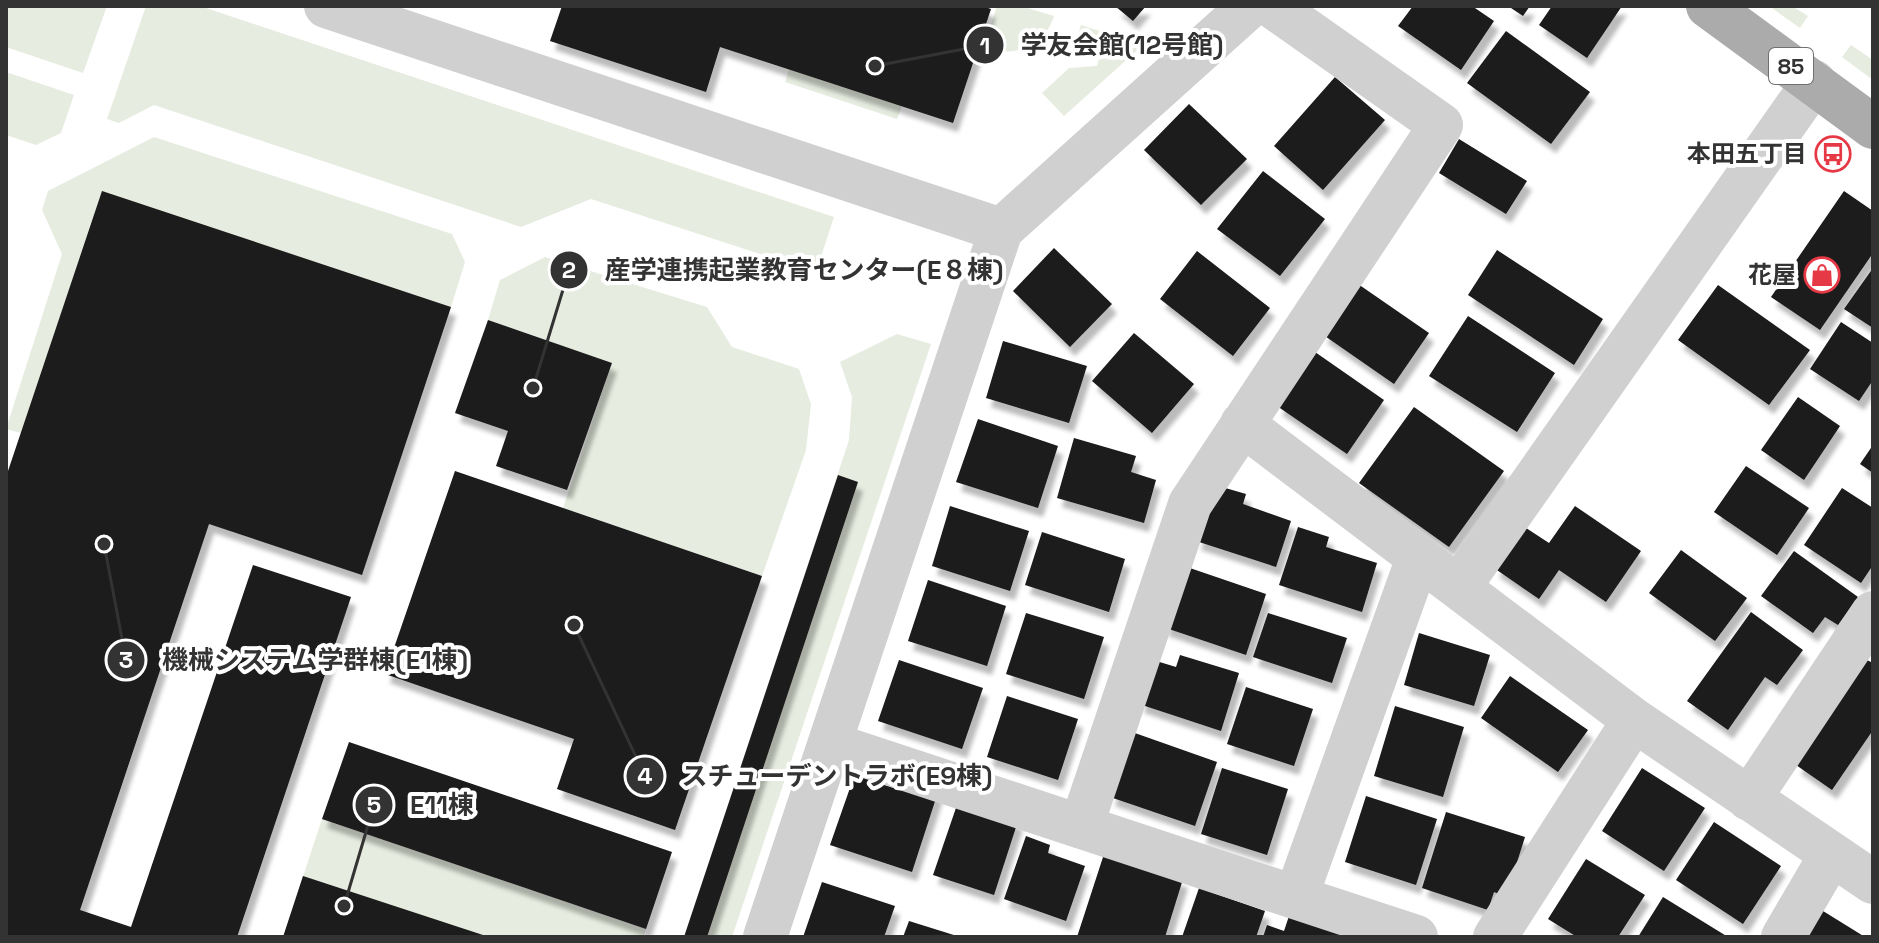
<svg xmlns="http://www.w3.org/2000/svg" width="1879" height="943" font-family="'Space Grotesk','Noto Sans JP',sans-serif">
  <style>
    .green { fill: #e6ecdf }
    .building { fill: #1a1a1a; filter: url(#shadow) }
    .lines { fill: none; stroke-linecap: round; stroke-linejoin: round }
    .minor { stroke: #d0d0d0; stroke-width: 44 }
    .major { stroke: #ababab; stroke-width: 44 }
    .labels { text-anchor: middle; stroke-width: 8; stroke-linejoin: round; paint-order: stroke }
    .shield { fill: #fff; stroke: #707070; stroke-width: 2 }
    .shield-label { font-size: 22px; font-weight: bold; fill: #333 }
    .poi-label { font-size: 24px; font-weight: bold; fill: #333; stroke: #fff; text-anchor: end }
    .leader { fill: none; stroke: #333; stroke-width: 3 }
    .callout-dot { fill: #333; stroke: #fff; stroke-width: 3 }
    .mark-label { font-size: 24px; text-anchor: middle; font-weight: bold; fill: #fff }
    .callout-label { font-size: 26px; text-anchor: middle; font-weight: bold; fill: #333; stroke: #fff; stroke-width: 8; stroke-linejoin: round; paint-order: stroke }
  </style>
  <defs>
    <filter id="shadow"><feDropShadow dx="5" dy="9" stdDeviation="2" flood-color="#0004"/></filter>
  </defs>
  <rect width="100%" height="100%" fill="#fff"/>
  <!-- green -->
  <path class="green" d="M6,6H107L83,73L6,47Z
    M146,6H200L834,217L816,272L591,199L521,227L154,105L119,123L107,119Z
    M997,6H1021L1054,16C1043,50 1015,56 983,49Z
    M1769,6H1792L1808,16L1800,28Z
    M1081,25L1143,45L1064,116L1042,93L1069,68L1097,66L1100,55L1074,47Z
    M1851,45L1873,60V80L1842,57Z
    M789,69L902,106L897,119L785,82Z
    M6,72L74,95L61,133L36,145L6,135Z
    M154,137L452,234L465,262L451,307L102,192L21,433L6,429L62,254L42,210L48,191Z
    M545,257L707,307L732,347L799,369L811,404L806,450L762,576L563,508L612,363L488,320L500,280Z
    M897,334L931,344L732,937H684L849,440L852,397L840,362Z
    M322,819L646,929L643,937H283Z"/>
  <!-- building -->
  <path class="building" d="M562,6H982L991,9L953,123L720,47L706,92L550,41Z
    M1115,6H1146L1133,21Z
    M1413,6H1472L1494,21L1461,70L1398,26Z
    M1508,6H1530L1523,16Z
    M1552,6H1622L1587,58L1539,25Z
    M1506,31L1590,92L1551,144L1467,83Z
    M1335,77L1385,120L1323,190L1274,146Z
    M1189,104L1247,159L1201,205L1144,150Z
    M1459,139L1527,181L1506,214L1439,173Z
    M1263,171L1325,219L1280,276L1217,229Z
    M102,191L451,307L362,575L209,524L80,910L131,927L253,565L351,597L237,937H6V477Z
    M1844,191L1873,211V253L1820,330L1771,297Z
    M1054,248L1112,304L1070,347L1013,291Z
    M1497,250L1603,319L1574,365L1468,295Z
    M1197,251L1270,308L1233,356L1160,299Z
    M1873,268V328L1844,309Z
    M1358,284L1429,333L1394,384L1322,334Z
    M1718,285L1810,350L1769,405L1678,340Z
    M1468,316L1555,373L1517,432L1429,376Z
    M488,320L612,363L567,490L496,466L508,431L455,413Z
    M1841,322L1873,343V380L1859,401L1810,369Z
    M1134,333L1194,384L1152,433L1092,381Z
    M1003,341L1087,366L1069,423L986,398Z
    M1315,352L1384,400L1347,454L1277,406Z
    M1798,397L1840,426L1804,480L1761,450Z
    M1414,407L1504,471L1449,547L1359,483Z
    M978,419L1058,446L1038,508L956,482Z
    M1074,438L1136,456L1131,472L1156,480L1144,523L1057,498Z
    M1873,445V473L1860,464Z
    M1746,466L1809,508L1777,555L1714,512Z
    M455,471L762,576L675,830L557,789L574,739L385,674Z
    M838,475L858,482L707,937H684Z
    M1215,485L1246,494L1243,504L1291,521L1276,567L1196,541Z
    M1842,488L1873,508V565L1861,583L1804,545Z
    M950,506L1029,531L1010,591L932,566Z
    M1575,506L1641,551L1606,602L1559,570L1539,599L1494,568L1523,526L1549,543Z
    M1298,527L1329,537L1326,547L1377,563L1362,612L1279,585Z
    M1042,532L1125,559L1109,612L1025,585Z
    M1681,550L1747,598L1715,641L1649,593Z
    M1794,551L1858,597L1838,625L1825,617L1813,633L1761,596Z
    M1184,566L1266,594L1246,655L1163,627Z
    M928,580L1006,606L987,666L908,641Z
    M1751,612L1803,650L1777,685L1765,677L1728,730L1687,701Z
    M1026,613L1104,637L1084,699L1006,674Z
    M1268,613L1347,638L1332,683L1253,657Z
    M1419,633L1490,655L1474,706L1404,685Z
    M1180,655L1239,673L1221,731L1139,704L1153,660L1176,667Z
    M899,660L983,688L962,749L878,721Z
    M1867,660L1873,663V730L1832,790L1796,765Z
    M1510,676L1588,730L1558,772L1481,718Z
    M1246,687L1313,709L1294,766L1227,744Z
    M1007,696L1078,719L1058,780L987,757Z
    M1395,706L1464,727L1443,797L1374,776Z
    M1132,732L1217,762L1195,826L1110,797Z
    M349,742L672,852L646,929L322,819Z
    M858,765L938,792L912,872L830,845Z
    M1222,768L1288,789L1267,855L1201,834Z
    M1642,768L1705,808L1664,871L1602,831Z
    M1366,796L1437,819L1416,885L1345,862Z
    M958,802L1018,821L994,895L933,875Z
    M1446,812L1525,837L1506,897L1494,892L1488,910L1422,888Z
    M1714,822L1781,866L1743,924L1676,880Z
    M1026,836L1050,845L1048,853L1085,866L1066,921L1004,899Z
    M1104,854L1183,879L1165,937H1077Z
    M1586,859L1645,895L1618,937H1577L1548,919Z
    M303,876L486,936V937H283Z
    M822,882L895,906L884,937H803Z
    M1199,888L1265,911L1256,937H1182Z
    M1663,897L1728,937H1638Z
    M1823,911L1865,937H1807Z
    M1289,916L1345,933L1344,937H1263L1267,925L1284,931Z
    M909,921L957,936V937H903Z"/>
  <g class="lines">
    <!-- minor -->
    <path class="minor" d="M326,6L1001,230
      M1242,424L1634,720L1873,882
      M1459,587L1814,82
      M830,744L1416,937
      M1749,799L1873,613
      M1081,827L1190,504L1441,125L1272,6
      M1296,897L1418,558
      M765,937L1001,230L1250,6
      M1495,937L1634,720
      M1783,937L1831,855"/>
    <!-- major -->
    <path class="major" d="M1708,6L1873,127"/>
  </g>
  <!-- icons -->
  <defs>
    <symbol id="bus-ring" viewBox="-11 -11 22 22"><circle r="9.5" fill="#fff" stroke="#e63946" stroke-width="1.5"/><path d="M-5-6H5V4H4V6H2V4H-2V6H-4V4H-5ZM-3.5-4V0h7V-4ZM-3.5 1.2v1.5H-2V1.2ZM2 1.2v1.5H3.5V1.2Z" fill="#e63946"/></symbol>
    <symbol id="shop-ring" viewBox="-11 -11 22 22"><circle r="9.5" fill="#fff" stroke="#e63946" stroke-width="1.5"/><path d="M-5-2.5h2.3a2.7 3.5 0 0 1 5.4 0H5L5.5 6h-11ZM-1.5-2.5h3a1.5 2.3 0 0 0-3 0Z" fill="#e63946"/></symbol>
  </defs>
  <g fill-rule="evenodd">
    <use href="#bus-ring" x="1813" y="134" width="40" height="40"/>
    <use href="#shop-ring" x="1802" y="255" width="40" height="40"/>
  </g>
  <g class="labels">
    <!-- shield labels -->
    <rect class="shield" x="1769" y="48" width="44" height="36" rx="6"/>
    <g class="shield-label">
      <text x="1791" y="74">85</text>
    </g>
    <!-- poi labels -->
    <g class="poi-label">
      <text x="1807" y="162">本田五丁目</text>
      <text x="1796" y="283">花屋</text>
    </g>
  </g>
  <!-- callouts -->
  <path class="leader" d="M875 66L985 45M533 388L569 270M104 544L126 660M574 625L645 776M344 906L374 805"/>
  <g class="callout-dot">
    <circle cx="875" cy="66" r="8"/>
    <circle cx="533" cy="388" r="8"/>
    <circle cx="104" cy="544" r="8"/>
    <circle cx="574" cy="625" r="8"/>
    <circle cx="344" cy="906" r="8"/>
    <circle cx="985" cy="45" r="20"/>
    <circle cx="569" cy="270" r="20"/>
    <circle cx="126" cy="660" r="20"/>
    <circle cx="645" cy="776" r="20"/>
    <circle cx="374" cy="805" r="20"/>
  </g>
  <g class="mark-label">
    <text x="985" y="54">1</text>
    <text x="569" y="278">2</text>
    <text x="126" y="668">3</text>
    <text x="645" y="784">4</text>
    <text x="374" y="813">5</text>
  </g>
  <g class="callout-label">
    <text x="1122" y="54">学友会館(12号館)</text>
    <text x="804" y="279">産学連携起業教育センター(E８棟)</text>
    <text x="315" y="669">機械システム学群棟(E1棟)</text>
    <text x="837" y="785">スチューデントラボ(E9棟)</text>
    <text x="442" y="814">E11棟</text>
  </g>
  <!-- border -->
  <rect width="1879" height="943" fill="none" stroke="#333333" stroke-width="16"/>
</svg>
